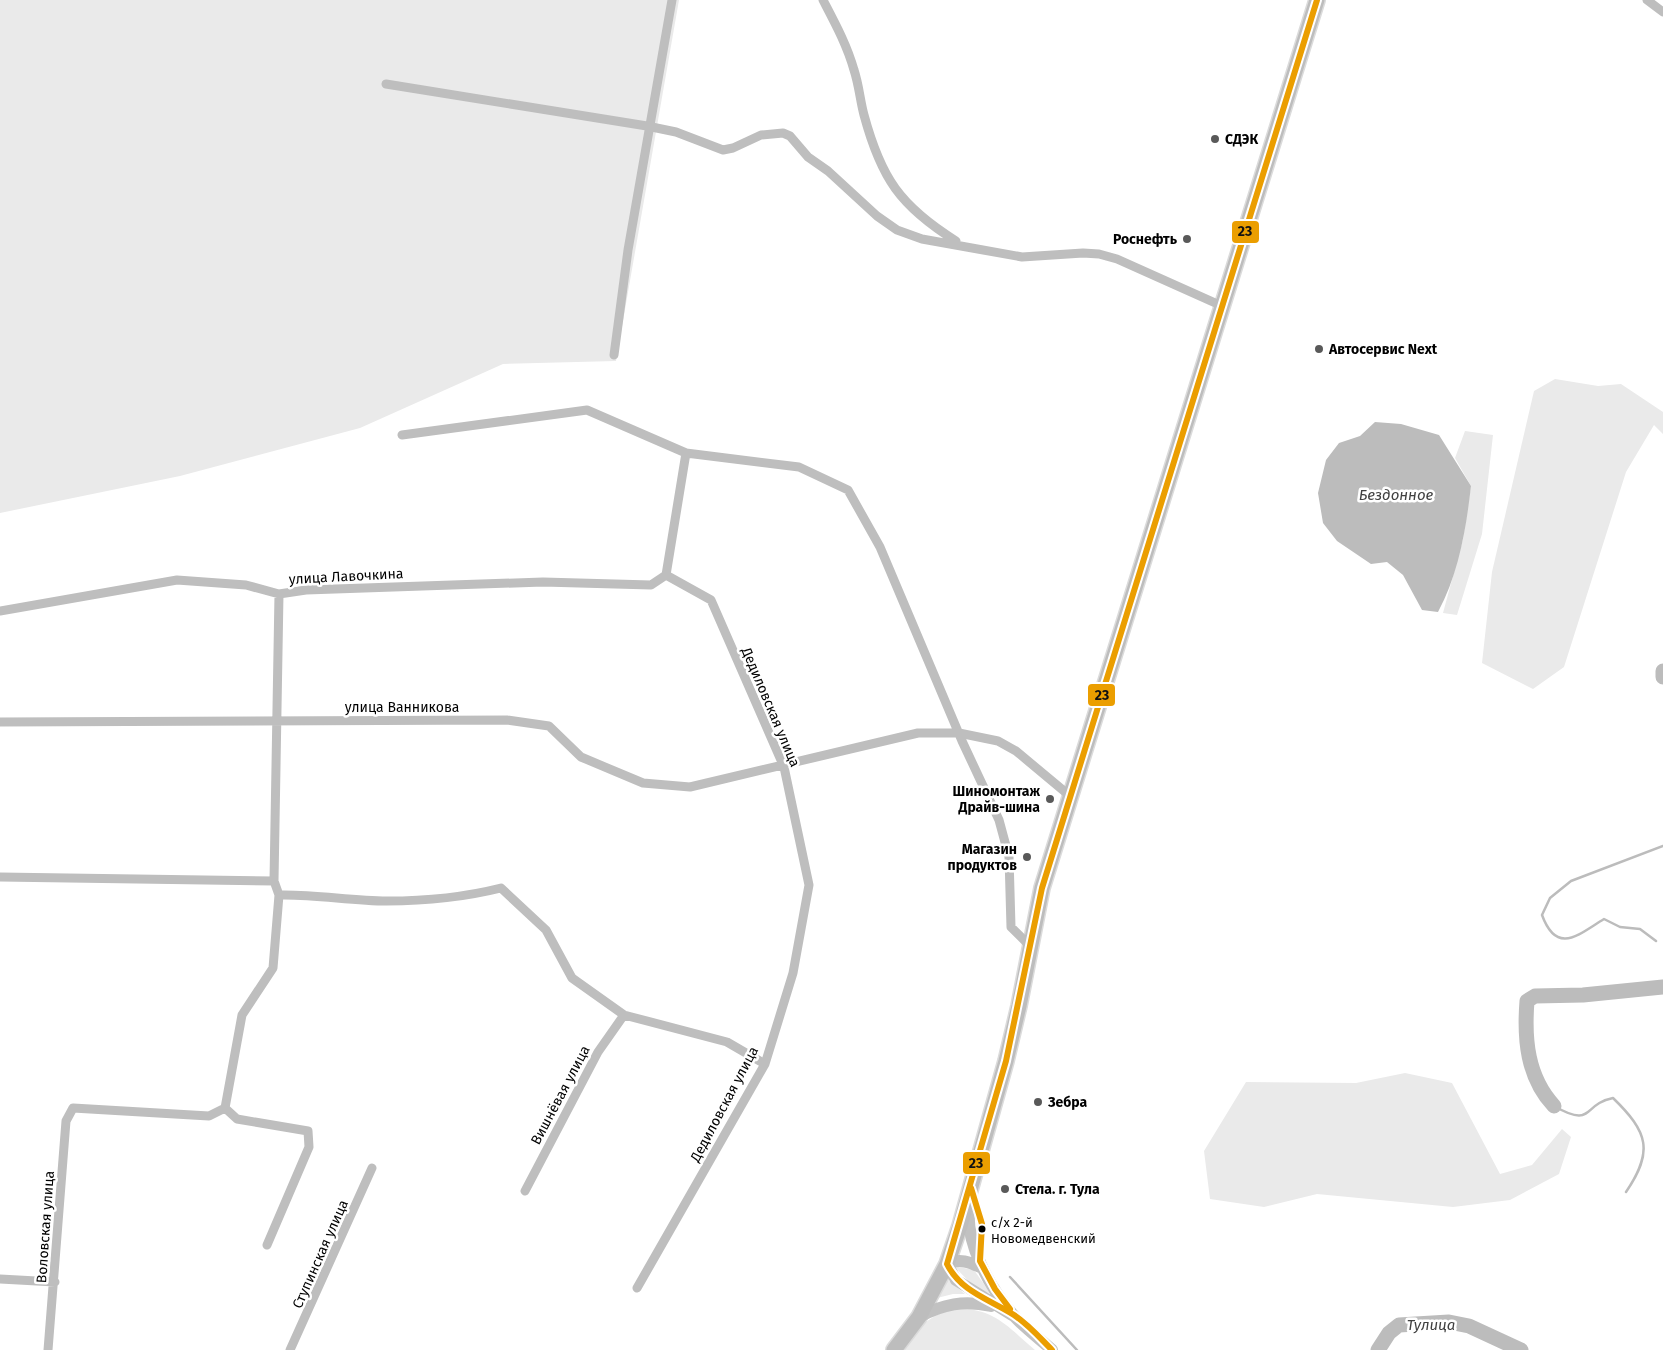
<svg xmlns="http://www.w3.org/2000/svg" width="1663" height="1350" font-family="'Fira Sans',sans-serif">
  <style>
    .green { fill: #eaeaea }
    .water { fill: #bcbcbc }
    .lines { fill: none; stroke-linecap: round; stroke-linejoin: round }
    .stream { stroke: #bcbcbc; stroke-width: 2.5 }
    .river { stroke: #bcbcbc; stroke-width: 15 }
    .primary-casing { stroke: #dbdbdb; stroke-width: 18 }
    .minor { stroke: #bebebe; stroke-width: 9 }
    .secondary { stroke: #c1c1c1; stroke-width: 12 }
    .primary { stroke: #bdbdbd; stroke-width: 15 }
    .bus-1-casing { stroke: #fff; stroke-width: 10 }
    .bus-1 { stroke: #eb9e00; stroke-width: 6 }
    .poi-dot { fill: #595959; stroke: #fff; stroke-width: 2 }
    .bus-dot { fill: #000; stroke: #fff; stroke-width: 2 }
    .labels { text-anchor: middle; stroke-width: 5; stroke-linejoin: round; paint-order: stroke }
    .bus-label { font-size: 13px; fill: #000; stroke: #fff; text-anchor: start }
    .poi-label { font-size: 14px; font-weight: bold; fill: #000; stroke: #fff; text-anchor: start }
    .street-label { font-size: 14px; fill: #000; stroke: #fff }
    .water-label { font-size: 15px; font-style: italic; fill: #404040; stroke: #fff }
    .line-badge { stroke: #fff; stroke-width: 2 }
    .pale-badge-label { font-size: 14px; text-anchor: middle; font-weight: bold; fill: #111 }
  </style>
  <rect width="100%" height="100%" fill="#fff"/>
  <!-- green -->
  <path class="green" d="M0,0H679L616,361L503,364L360,428L180,476L0,513Z
    M1555,379L1598,386L1621,384L1663,412V434L1654,425L1626,472L1564,667L1533,689L1482,663L1492,572L1534,391Z
    M1465,431L1493,435L1482,534L1457,615L1443,613L1463,539L1471,486L1455,458Z
    M1405,1073L1452,1083L1500,1174L1532,1165L1562,1129L1571,1137L1559,1174L1510,1200L1453,1207L1317,1194L1264,1207L1210,1199L1204,1151L1246,1082L1356,1083Z
    M954,1266L974,1270L991,1294L975,1288Z
    M947,1279L965,1294H953L937,1298Z
    M958,1308C996,1310 1007,1326 1035,1350H905C921,1324 927,1316 958,1308Z"/>
  <!-- water -->
  <path class="water" d="M1375,422L1401,424L1439,435L1471,486C1466,529 1459,573 1438,612L1422,610L1403,575L1387,562L1371,564L1337,541L1323,523L1318,493L1326,460L1339,443L1360,436Z"/>
  <g class="lines">
    <!-- stream -->
    <path class="stream" d="M1656,941L1640,929L1620,927L1604,919C1579,934 1557,956 1542,915L1550,898L1571,881L1663,846
      M1554,1106C1594,1129 1582,1104 1613,1098C1648,1132 1654,1151 1626,1192
      M1010,1277L1077,1350"/>
    <!-- river -->
    <path class="river" d="M1663,671V677
      M1554,1106C1527,1077 1524,1039 1527,1001L1535,996L1583,995L1663,987
      M1378,1350L1389,1333L1399,1325L1449,1322L1469,1326L1521,1350"/>
    <defs>
      <path id="primary" d="M894,1350L919,1317L947,1264L960,1226L1006,1061L1019,1006L1042,888L1317,0"/>
    </defs>
    <!-- primary casing -->
    <use href="#primary" class="primary-casing"/>
    <!-- minor -->
    <path class="minor" d="M823,0C835,23 847,45 854,70C859,85 860,100 864,115C881,178 900,206 956,241
      M1647,0L1663,12
      M386,84L647,126L676,132L723,150L733,148L761,135L783,133L790,136L808,157L828,171L877,216L897,230L922,239L1022,257L1083,253L1099,254L1117,259L1222,306
      M614,355L628,250L672,0
      M402,435L587,410L686,453
      M666,575L686,453L799,467L848,490L880,547L962,741L999,820L1009,857L1011,927L1029,945
      M0,611L177,580L246,585L279,594L306,590L543,582L651,585L666,575
      M0,722L507,720L549,726L581,757L643,783L690,787L918,733H959L998,741L1016,751L1070,796
      M0,877L274,881
      M279,895C315,894 351,901 387,901C424,901 465,897 501,888L546,930L572,978L624,1015L727,1042L765,1064
      M225,1108L237,1119L308,1131L309,1147L267,1245
      M525,1191L598,1052L624,1015
      M0,1279L55,1282
      M637,1288L765,1064L793,973L809,885L784,767L711,600L666,575
      M48,1350L66,1121L73,1108L209,1116L225,1108L242,1015L273,968L279,895L274,881L279,594
      M290,1350L372,1168"/>
    <!-- secondary -->
    <path class="secondary" d="M969,1206C965,1244 990,1288 1014,1316C1025,1328 1040,1339 1052,1350
      M982,1268C970,1262 959,1258 947,1264L956,1280L1012,1315
      M919,1317C943,1304 964,1300 991,1306"/>
    <!-- primary -->
    <use href="#primary" class="primary"/>
    <defs>
      <path id="bus-1" d="M971,1188L982,1224L980,1261L995,1289L1010,1309
        M1052,1350C1040,1338 1029,1325 1014,1315C989,1299 961,1292 947,1264L1006,1061L1042,888L1317,0"/>
    </defs>
    <!-- bus-1 casing -->
    <use href="#bus-1" class="bus-1-casing"/>
    <!-- bus-1 -->
    <use href="#bus-1" class="bus-1"/>
  </g>
  <!-- markers -->
  <g class="poi-dot">
    <circle cx="1215" cy="139" r="5"/>
    <circle cx="1187" cy="239" r="5"/>
    <circle cx="1319" cy="349" r="5"/>
    <circle cx="1050" cy="799" r="5"/>
    <circle cx="1027" cy="857" r="5"/>
    <circle cx="1038" cy="1102" r="5"/>
    <circle cx="1005" cy="1189" r="5"/>
  </g>
  <circle class="bus-dot" cx="982" cy="1229" r="4.5"/>
  <g class="labels">
    <!-- bus labels -->
    <g class="bus-label">
      <text x="991" y="1227">с/х 2-й<tspan x="991" dy="16">Новомедвенский</tspan></text>
    </g>
    <!-- poi labels -->
    <g class="poi-label">
      <text x="1225" y="144">СДЭК</text>
      <text x="1177" y="244" text-anchor="end">Роснефть</text>
      <text x="1329" y="354">Автосервис Next</text>
      <text x="1040" y="796" text-anchor="end">Шиномонтаж<tspan x="1040" dy="16">Драйв-шина</tspan></text>
      <text x="1017" y="854" text-anchor="end">Магазин<tspan x="1017" dy="16">продуктов</tspan></text>
      <text x="1048" y="1107">Зебра</text>
      <text x="1015" y="1194">Стела. г. Тула</text>
    </g>
    <!-- street labels -->
    <g class="street-label">
      <text transform="translate(346 576) rotate(-3)" y="5">улица Лавочкина</text>
      <text x="402" y="712">улица Ванникова</text>
      <text transform="translate(771 707) rotate(67)" y="5">Дедиловская улица</text>
      <text transform="translate(560 1095) rotate(-62)" y="5">Вишнёвая улица</text>
      <text transform="translate(724 1104) rotate(-62)" y="5">Дедиловская улица</text>
      <text transform="translate(45 1227) rotate(-86)" y="5">Воловская улица</text>
      <text transform="translate(320 1254) rotate(-66)" y="5">Ступинская улица</text>
    </g>
    <!-- water labels -->
    <g class="water-label">
      <text x="1396" y="500">Бездонное</text>
      <text x="1431" y="1330">Тулица</text>
    </g>
  </g>
  <g class="line-badge">
    <rect x="1231" y="220" width="29" height="24" rx="5" fill="#eb9e00"/>
    <rect x="1087" y="683" width="29" height="24" rx="5" fill="#eb9e00"/>
    <rect x="962" y="1151" width="29" height="24" rx="5" fill="#eb9e00"/>
  </g>
  <g class="pale-badge-label">
    <text x="1245" y="236">23</text>
    <text x="1102" y="700">23</text>
    <text x="976" y="1168">23</text>
  </g>
</svg>
